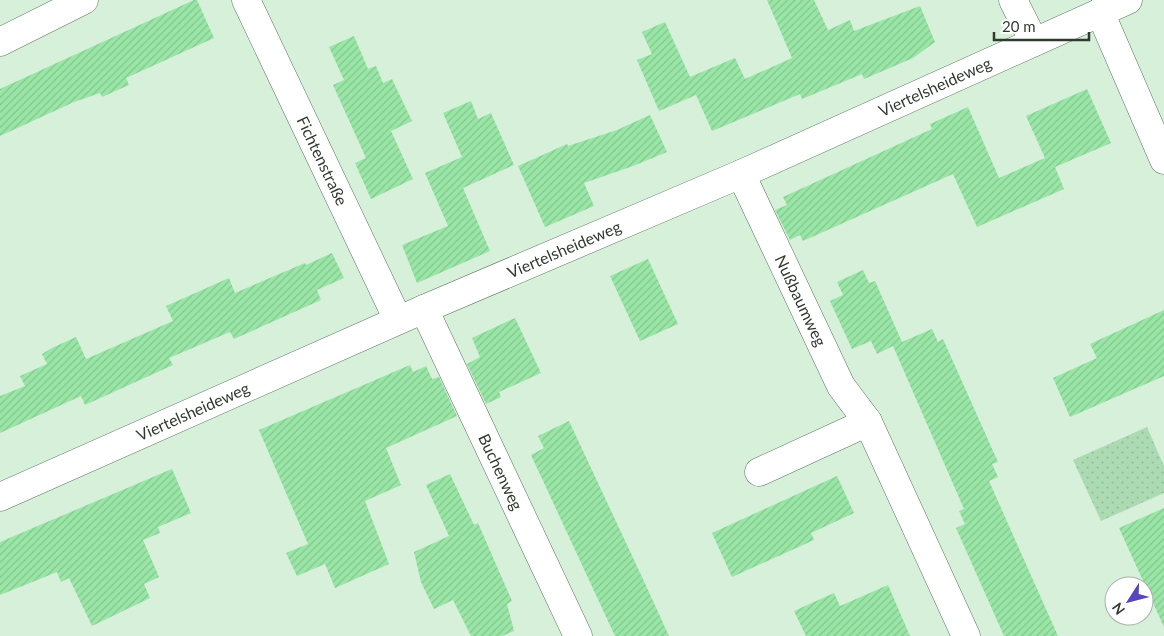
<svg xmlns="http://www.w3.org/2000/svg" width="1164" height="636" font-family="Lato,sans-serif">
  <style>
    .park { fill: url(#park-dots) }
    .building { fill: url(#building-hatch) }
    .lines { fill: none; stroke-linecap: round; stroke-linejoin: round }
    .street-casing { stroke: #5e7461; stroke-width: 29 }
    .street { stroke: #fff; stroke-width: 28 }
    .labels { text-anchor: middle; stroke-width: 4.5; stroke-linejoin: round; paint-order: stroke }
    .street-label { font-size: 16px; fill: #303a31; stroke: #fff }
  </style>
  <defs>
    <pattern id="park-dots" width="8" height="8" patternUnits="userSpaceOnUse" patternTransform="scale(1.25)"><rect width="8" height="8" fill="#acdbb3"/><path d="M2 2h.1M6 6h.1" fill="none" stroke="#94bd9a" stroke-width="1.8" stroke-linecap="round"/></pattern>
    <pattern id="building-hatch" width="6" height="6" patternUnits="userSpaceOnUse" patternTransform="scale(1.25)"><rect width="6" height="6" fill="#99e6a6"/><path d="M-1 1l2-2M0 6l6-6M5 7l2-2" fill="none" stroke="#84c68f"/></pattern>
  </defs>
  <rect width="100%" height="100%" fill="#d6f0da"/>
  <!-- park -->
  <path class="park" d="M1147,427L1164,466V493L1101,521L1073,460Z"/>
  <!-- building -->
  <path class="building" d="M194,0H197L214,38L126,78L129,85L102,97L100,93L74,102L0,136V89Z
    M767,0H814L828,30L850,20L854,31L920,6L935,42L913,58L864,79L862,74L802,99L800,94L712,131L696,95L659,111L637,60L652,54L642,32L665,22L690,77L735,58L745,79L792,58Z
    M354,36L368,69L376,66L383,83L392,79L412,121L391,131L413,179L371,199L355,163L366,158L333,85L344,80L329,47Z
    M1087,89L1111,143L1055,167L1064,189L977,227L953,174L803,241L800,235L790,240L775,210L787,205L783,197L932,129L930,124L968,107L999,178L1045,158L1026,116Z
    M471,101L478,119L491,113L514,165L463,188L490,251L417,283L402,245L448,226L425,173L462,157L443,113Z
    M650,115L667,152L633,166L584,183L594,206L545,227L518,166L567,144L568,146L617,130Z
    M332,253L344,278L317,290L321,300L234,339L230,332L169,358L173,365L85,405L81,396L0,433V396L25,386L20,376L47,364L42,354L52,348L76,337L86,359L173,321L166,306L229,278L235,293L305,263L306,265Z
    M648,259L678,324L640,341L610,276Z
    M863,270L869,283L875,281L902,342L932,329L938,342L943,339L998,462L992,464L998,477L989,481L1058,636H1004L956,528L965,524L959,511L964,509L893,346L877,354L871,341L852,349L830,301L843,295L837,282Z
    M1164,310V376L1070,417L1053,378L1097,358L1090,344Z
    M515,318L541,373L499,392L501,397L486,404L467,364L480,357L472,338Z
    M410,365L413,372L426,366L432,379L439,377L457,416L386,448L401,485L365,501L389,564L335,588L325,564L297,576L286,553L308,544L259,430Z
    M569,421L642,577L669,636H615L531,455L544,448L538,436Z
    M172,469L191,513L158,527L160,533L143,540L159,577L144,584L150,598L92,626L69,578L61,582L57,572L0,595V542Z
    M450,474L474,525L478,523L512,601L507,604L514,631L502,636H471L453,600L434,609L421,582L414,552L449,536L426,485Z
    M837,476L854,513L811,533L814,540L732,577L712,533Z
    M1164,508V627L1119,528Z
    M888,585L910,636H806L794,611L834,593L840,606Z"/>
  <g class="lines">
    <defs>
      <g id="street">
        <path id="s1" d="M246,0L398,320"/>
        <path d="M1013,0L1034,42"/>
        <path d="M1100,12L1164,160"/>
        <path d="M0,42L84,0"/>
        <path id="s2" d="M741,174L841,386L868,422L966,636"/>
        <path id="s3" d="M424,309L578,636"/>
        <path d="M759,472L868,422"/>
        <path id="s4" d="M0,497L424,309L741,174L1128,0"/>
      </g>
    </defs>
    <!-- street casing -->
    <use href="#street" class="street-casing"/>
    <!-- street -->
    <use href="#street" class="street"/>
  </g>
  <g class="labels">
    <!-- street labels -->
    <g class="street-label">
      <text dy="6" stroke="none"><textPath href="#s4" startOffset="1021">Viertelsheideweg</textPath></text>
      <text dy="6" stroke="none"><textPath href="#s1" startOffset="178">Fichtenstraße</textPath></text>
      <text dy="6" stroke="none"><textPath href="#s4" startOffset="616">Viertelsheideweg</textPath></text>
      <text dy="6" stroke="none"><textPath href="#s2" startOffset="140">Nußbaumweg</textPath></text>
      <text dy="6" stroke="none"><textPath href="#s4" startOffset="211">Viertelsheideweg</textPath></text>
      <text dy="6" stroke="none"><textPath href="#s3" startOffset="180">Buchenweg</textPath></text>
    </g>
  </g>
  <!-- north arrow -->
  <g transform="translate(1129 601) rotate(234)"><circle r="24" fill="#ffffff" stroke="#acb0ad"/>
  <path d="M0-4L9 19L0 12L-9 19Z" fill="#5645bd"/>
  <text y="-8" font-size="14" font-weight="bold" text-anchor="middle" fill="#303a31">N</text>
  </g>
  <!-- scale -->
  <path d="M994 32v8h95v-8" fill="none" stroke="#303a31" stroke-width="2.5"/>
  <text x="1002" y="32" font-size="15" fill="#303a31" stroke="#ffffff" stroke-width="4" paint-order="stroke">20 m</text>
</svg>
